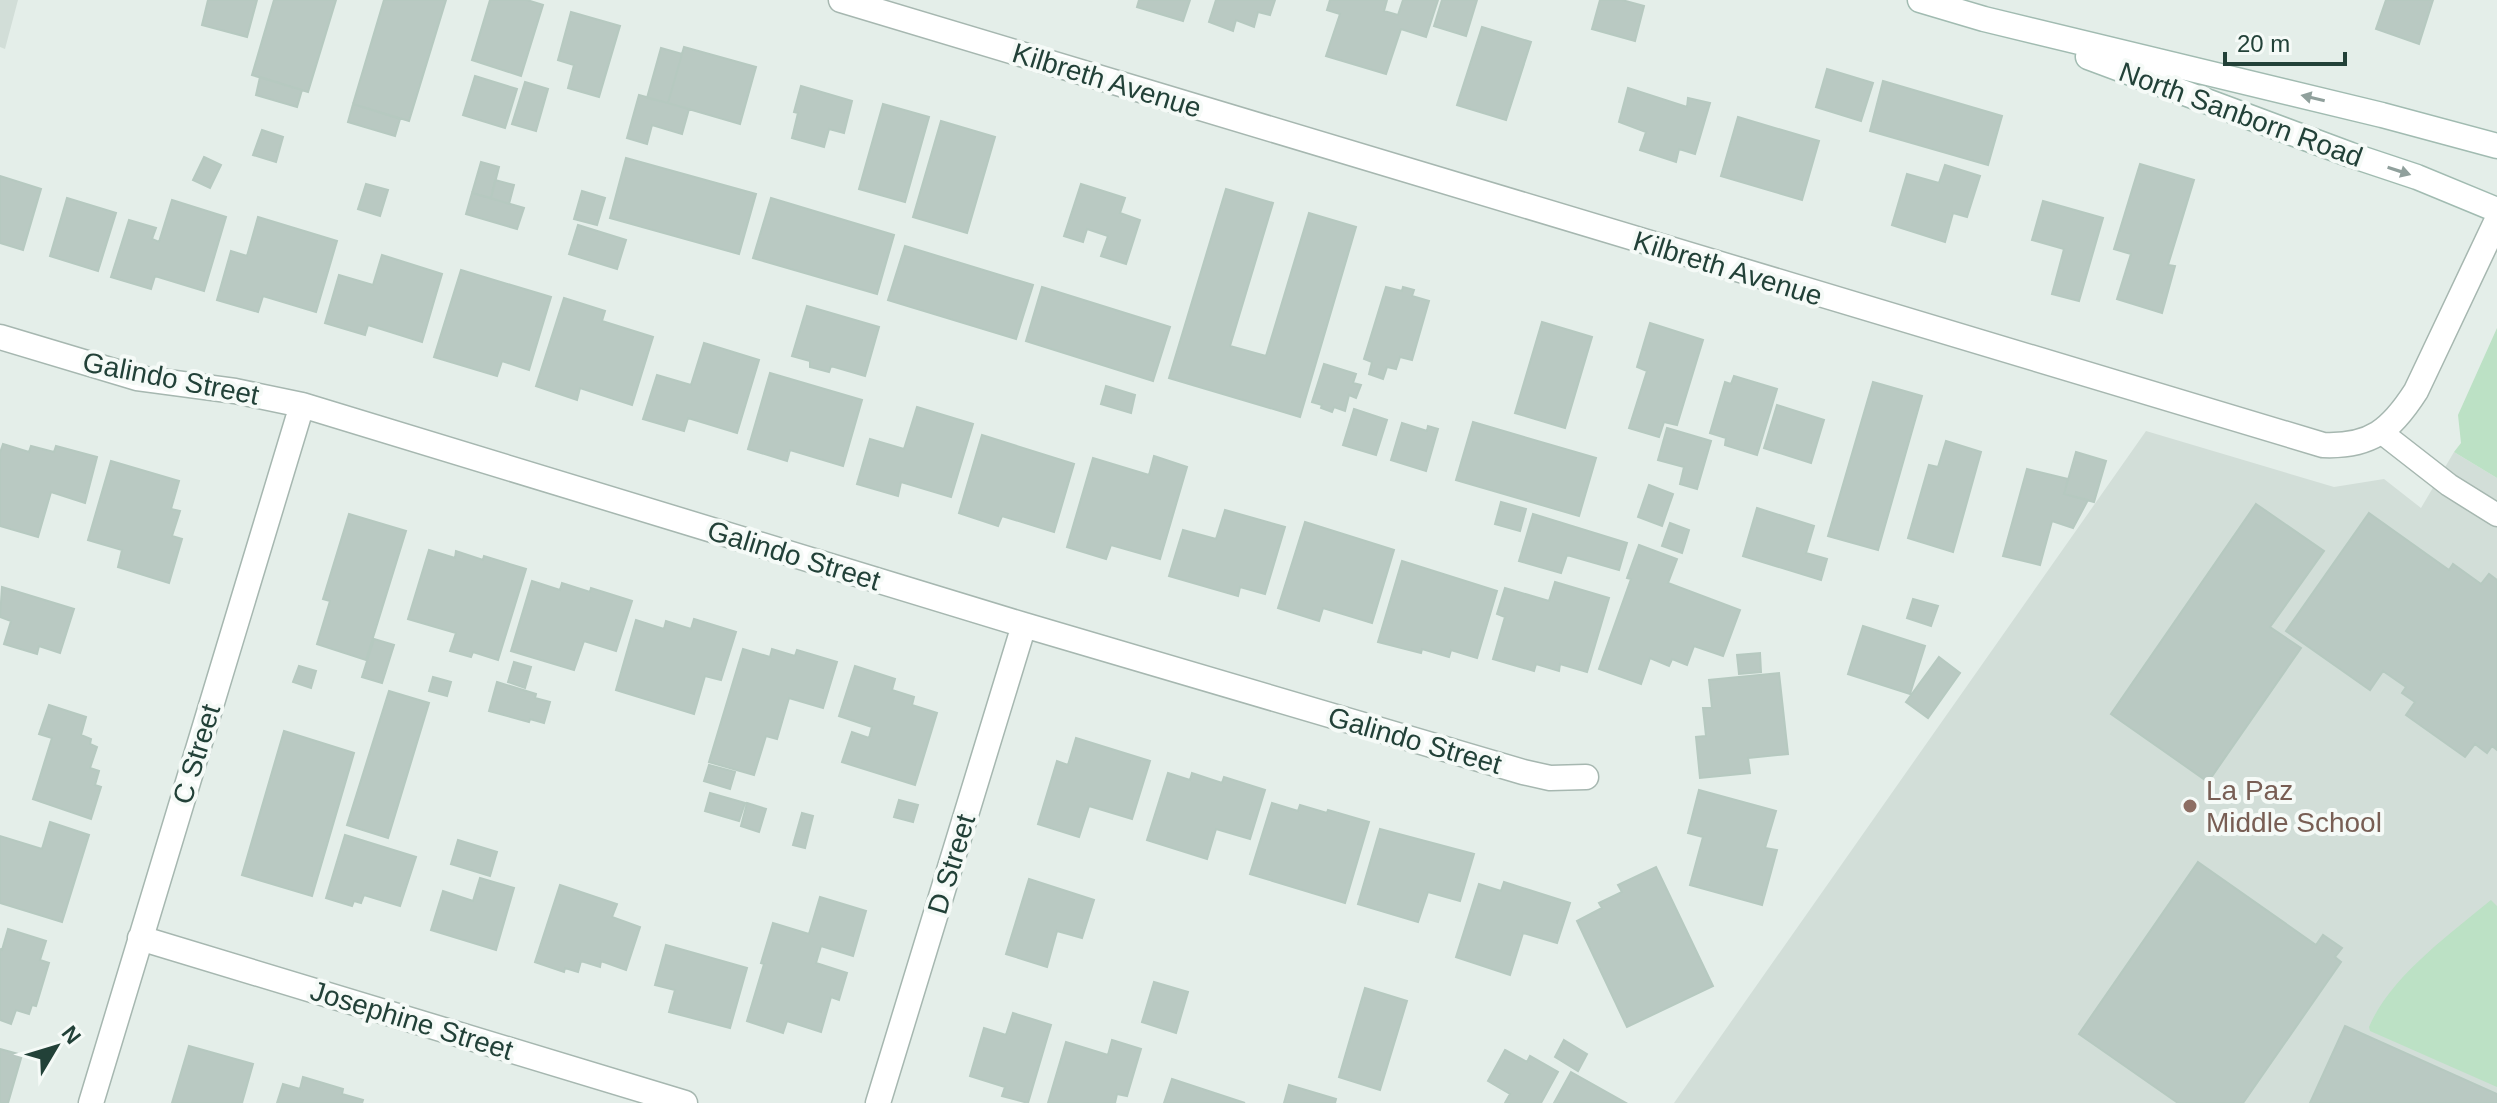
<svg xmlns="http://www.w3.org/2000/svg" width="2497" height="1103" font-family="Arial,sans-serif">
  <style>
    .built { fill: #d2ded8 }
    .green { fill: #bce1c5 }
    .building { fill: #b9c9c2; stroke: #b6c9c0; stroke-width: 2 }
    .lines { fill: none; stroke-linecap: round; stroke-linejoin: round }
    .lane-casing { stroke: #a6b7b0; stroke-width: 25 }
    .street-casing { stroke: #a6b7b0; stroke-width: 27 }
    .secondary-casing { stroke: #a1bbb1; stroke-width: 27 }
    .lane { stroke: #fff; stroke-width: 22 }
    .street { stroke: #fff; stroke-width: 24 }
    .secondary { stroke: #fff; stroke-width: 24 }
    .oneway { fill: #90a09c }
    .education-dot { fill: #8d6e63; stroke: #f5faf7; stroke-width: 3 }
    .labels { text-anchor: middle; stroke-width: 8; stroke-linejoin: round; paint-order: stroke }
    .street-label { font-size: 28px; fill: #224138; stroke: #f5faf7 }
    .education-label { font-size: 28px; fill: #785e54; stroke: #f5faf7; text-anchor: start }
  </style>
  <rect width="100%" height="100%" fill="#e4eee9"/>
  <!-- built -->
  <path class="built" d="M0,0H18L5,49L0,47Z
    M2146,431L2334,487L2384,479L2421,508L2454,452L2497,478V1103H1674Z"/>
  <!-- green -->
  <path class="green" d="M2497,328V478L2454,452L2461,443L2458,415Z
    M2491,900L2497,906V1087L2370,1031L2369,1027C2390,977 2450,934 2491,900Z"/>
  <!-- building -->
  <path class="building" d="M208,0H257L247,37L202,25Z
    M274,0H336L308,92L252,75Z
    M384,0H446L409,121L353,104Z
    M490,0H527L543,5L521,76L472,60Z
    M1139,0H1190L1183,21L1137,7Z
    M1216,0H1275L1270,15L1258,12L1254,27L1236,20L1233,31L1209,22Z
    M1330,0H1387L1384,11L1398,15L1403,0H1438L1426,37L1401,29L1386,74L1326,56L1340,14L1327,10Z
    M1442,0H1477L1466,36L1434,26Z
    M1600,0H1622L1644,6L1635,41L1592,29Z
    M2386,0H2433L2419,44L2376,29Z
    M571,12L620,26L599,97L568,88L574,65L558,60Z
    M1482,27L1531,42L1506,120L1457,105Z
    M684,47L756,67L740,124L668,103Z
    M661,48L682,54L668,103L647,98Z
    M1827,69L1873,83L1861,121L1816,107Z
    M475,76L517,89L505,128L463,115Z
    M260,77L302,90L297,107L256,95Z
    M1883,81L2002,116L1988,165L1870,131Z
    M525,82L548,89L536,131L512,124Z
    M801,86L852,101L844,133L829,129L824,147L792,138L798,113L794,112Z
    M1628,88L1687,107L1688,98L1710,103L1695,154L1679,149L1676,162L1640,150L1646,132L1619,122Z
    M639,95L689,109L682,134L652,125L647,144L627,138Z
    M353,104L400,119L395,136L348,122Z
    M883,104L929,117L905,202L859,189Z
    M1738,117L1819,141L1802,200L1721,176Z
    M941,121L995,137L967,233L913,217Z
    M262,130L283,137L276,162L253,155Z
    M204,157L221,165L210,188L193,180Z
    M626,158L756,194L739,254L610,218Z
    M481,162L499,167L491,198L472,193Z
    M2140,164L2194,180L2168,265L2175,266L2162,313L2117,299L2131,254L2114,249Z
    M1945,165L1980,176L1967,217L1953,213L1945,242L1892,225L1907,174L1939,183Z
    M0,176L41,189L23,250L0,243Z
    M495,180L514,185L509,204L491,198Z
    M366,184L388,190L380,216L358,209Z
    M1081,184L1125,198L1120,213L1140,220L1126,264L1101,256L1108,236L1087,229L1083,242L1064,236Z
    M1226,189L1273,203L1230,346L1266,356L1309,213L1356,227L1300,417L1169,378Z
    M582,191L605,198L597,225L574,219Z
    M472,193L524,208L517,229L466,214Z
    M67,198L116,213L98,271L50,256Z
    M771,198L894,235L877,294L753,258Z
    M172,200L226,217L204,291L155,276L151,289L111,277L129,220L156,228L152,239L159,242Z
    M2043,201L2103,218L2079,301L2052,294L2064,249L2032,240Z
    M258,217L337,241L316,312L263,296L258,312L217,300L231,251L247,256Z
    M578,225L626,240L617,269L569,254Z
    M905,246L1033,285L1016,339L888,300Z
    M382,255L442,274L422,342L368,325L365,335L325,323L339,275L373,285Z
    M461,270L551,297L529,370L502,361L497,376L434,357Z
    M1042,287L1170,327L1153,381L1026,341Z
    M1386,287L1402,291L1403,287L1414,290L1412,296L1429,301L1412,360L1400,357L1396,369L1387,367L1383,379L1369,374L1372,362L1364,359Z
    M564,298L605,311L602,321L653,337L632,405L580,388L577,400L536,386Z
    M807,306L879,327L865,376L831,366L829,372L810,367V361L792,356Z
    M1542,322L1592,337L1565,428L1515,413Z
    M1650,323L1703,340L1677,425L1664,422L1659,437L1629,428L1647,371L1637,367Z
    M704,343L759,360L737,433L688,418L684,431L643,419L657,375L691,385Z
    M1324,364L1356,374L1353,383L1361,385L1356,398L1349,395L1345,411L1334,407L1332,412L1321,408L1322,405L1312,402Z
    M770,373L862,400L843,466L790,450L787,461L748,449Z
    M1734,376L1777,389L1757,455L1725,445L1726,438L1710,433L1725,382L1731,384Z
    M1873,382L1922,396L1878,550L1828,536Z
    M1106,386L1135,395L1131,413L1101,404Z
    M1777,405L1824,420L1811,463L1764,448Z
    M917,407L973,424L951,497L901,482L898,496L857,484L870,439L904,449Z
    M1354,409L1387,420L1376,455L1343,445Z
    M1473,422L1596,458L1579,516L1456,480Z
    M1402,423L1427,431L1428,426L1438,429L1426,471L1391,460Z
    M1667,428L1711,441L1697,489L1680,484L1684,467L1658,460Z
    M982,435L1074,464L1054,532L1002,516L998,526L959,513Z
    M1946,441L1981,452L1953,552L1908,538L1929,465L1938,467Z
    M3,444L29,452L31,446L54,452L56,446L97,457L85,503L51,492L38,537L0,526V453Z
    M2076,452L2106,461L2094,502L2064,494Z
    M1154,456L1187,467L1160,559L1111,545L1106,559L1067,547L1093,458L1149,475Z
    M111,461L179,481L171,509L180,511L172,536L182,539L169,583L118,567L122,550L88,540Z
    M2027,469L2068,479L2064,494L2088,500L2073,528L2052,521L2040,565L2003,556Z
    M1649,485L1673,494L1662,526L1638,517Z
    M1501,502L1526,509L1520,531L1495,524Z
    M2256,504L2324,551L2270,627L2301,648L2208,782L2111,714Z
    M1757,508L1814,526L1806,553L1827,559L1821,580L1743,556Z
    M1225,510L1285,527L1265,594L1240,587L1238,596L1169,576L1183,530L1216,539Z
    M2369,513L2449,570L2453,564L2481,584L2489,574L2497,580V750L2492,746L2487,753L2475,744L2465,757L2406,715L2415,702L2402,693L2406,687L2383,671L2370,690L2286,631Z
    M349,514L406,531L366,660L317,644L330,601L323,599Z
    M1533,514L1627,543L1619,570L1567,555L1561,573L1519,561Z
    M1305,522L1394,550L1372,623L1323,608L1319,621L1278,608Z
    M1670,523L1689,530L1682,553L1662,546Z
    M1639,545L1677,559L1668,583L1740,610L1723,656L1694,646L1687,665L1672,659L1669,666L1650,658L1641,684L1599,669L1631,579L1627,578Z
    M429,550L455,558L456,551L483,560L484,556L526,569L498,660L473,652L471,657L450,651L456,633L408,619Z
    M1402,561L1497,591L1477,658L1451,650L1449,657L1422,649L1421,653L1378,642Z
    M532,581L560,590L562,583L590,592L591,588L632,601L616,651L584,641L574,670L511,651Z
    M1555,582L1609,598L1587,672L1560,664L1559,671L1536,664L1534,671L1493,659L1505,617L1497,614L1505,588L1549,601Z
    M2,587L74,609L60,653L39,646L37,654L4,644L11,621L0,617Z
    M1913,599L1938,606L1931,626L1907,618Z
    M694,619L736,632L721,680L705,676L694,714L616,690L636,620L664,629L666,621L691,629Z
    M1863,626L1925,646L1910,694L1848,674Z
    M374,639L394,645L382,683L362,677Z
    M743,649L770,657L772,649L795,656L797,650L837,662L823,708L789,698L777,739L766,736L754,775L709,762Z
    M1760,653L1761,672L1739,674L1737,655Z
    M1939,657L1960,673L1928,718L1906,702Z
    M514,662L531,667L525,688L508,682Z
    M299,666L316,671L311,688L293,682Z
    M855,666L895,679L892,690L914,697L912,705L937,713L915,785L842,762L852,732L869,738L872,727L839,716Z
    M1779,673L1788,754L1748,758L1750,773L1700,778L1696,737L1706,736L1703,708H1712L1709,680Z
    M433,677L451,682L447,696L429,691Z
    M497,682L536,694L535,698L550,702L544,723L530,719L529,722L489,711Z
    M389,691L429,703L388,838L347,825Z
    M49,705L86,717L81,735L91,739L90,744L97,747L90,768L99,771L95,785L101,787L91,819L33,799L52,738L39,734Z
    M284,731L354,753L312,896L242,875Z
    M1076,738L1150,761L1132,819L1089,806L1079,837L1038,824L1057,761L1068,765Z
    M709,765L735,772L730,789L704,781Z
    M1168,773L1190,780L1192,773L1222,783L1224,777L1265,790L1250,839L1216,829L1207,859L1147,840Z
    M1699,790L1776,811L1765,848L1777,850L1762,905L1690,885L1703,837L1688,833Z
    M710,793L745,803L739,821L705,811Z
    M899,800L918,805L913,822L894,817Z
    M747,803L766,809L759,832L741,826Z
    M1272,803L1298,811L1300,805L1327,813L1328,810L1369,822L1345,903L1250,874Z
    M802,813L813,816L805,848L793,845Z
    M50,822L89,835L62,922L0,903V836L42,849Z
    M1380,829L1474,854L1460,901L1428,892L1418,922L1358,904Z
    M345,835L416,857L400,906L364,895L361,903L354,901L352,906L326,898Z
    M458,840L497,852L490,876L451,864Z
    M2198,862L2316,945L2323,935L2342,948L2335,957L2341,962L2243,1103H2178L2079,1034Z
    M1656,867L1713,986L1627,1027L1577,921L1602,908L1599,903L1622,892L1618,885Z
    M480,878L514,888L496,950L431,930L443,891L473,901Z
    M1029,879L1094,900L1082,938L1057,931L1047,967L1006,954Z
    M1504,882L1570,903L1557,943L1523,933L1510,975L1456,957L1479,884L1501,891Z
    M560,885L617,904L612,917L640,927L626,970L601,961L600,967L581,961L578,972L565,968L564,972L535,962Z
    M820,897L866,911L853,956L821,946L816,963L847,973L839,1000L831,997L821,1032L787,1021L783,1033L747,1021L764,964L761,963L773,923L809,934Z
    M8,929L46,941L40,960L49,963L36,1006L32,1005L29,1014L16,1010L11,1024L0,1020V949L2,950Z
    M666,945L747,968L730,1028L669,1012L675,990L655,985Z
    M1154,982L1188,992L1176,1033L1142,1022Z
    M1365,988L1407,1001L1380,1090L1339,1077Z
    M1013,1013L1051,1025L1028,1103L1002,1096L1005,1087L970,1076L984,1028L1006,1035Z
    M2345,1026L2497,1094V1103H2310Z
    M1112,1040L1141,1049L1127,1096L1117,1094L1115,1103H1048L1066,1042L1108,1055Z
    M1564,1040L1587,1054L1578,1071L1555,1057Z
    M189,1046L253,1064L242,1103H172Z
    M0,1049L22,1055L8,1103H0Z
    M1505,1050L1527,1062L1530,1056L1558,1072L1541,1103H1505L1510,1094L1488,1081Z
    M1571,1072L1626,1103H1554Z
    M303,1077L343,1089L342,1094L363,1100L362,1103H277L283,1084L300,1089Z
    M1172,1079L1245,1103H1164Z
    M1289,1085L1336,1099L1335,1103H1284Z"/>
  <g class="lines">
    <defs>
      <path id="lane" d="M2381,432L2449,485L2497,515"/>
      <path id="street" d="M841,0L2323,445C2371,447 2391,430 2416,391L2497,220
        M0,337L137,378L235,391L302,405L1024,625L1523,772L1550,778L1586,777
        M140,938L685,1103
        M91,1103L302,405
        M878,1103L1024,625"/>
      <path id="secondary" d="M1920,0L1984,19L2382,115L2497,146
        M2088,57L2351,155L2417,177L2497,210"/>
    </defs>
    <!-- lane casing -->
    <use href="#lane" class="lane-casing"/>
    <!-- street casing -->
    <use href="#street" class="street-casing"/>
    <!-- secondary casing -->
    <use href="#secondary" class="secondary-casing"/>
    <!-- lane -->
    <use href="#lane" class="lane"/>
    <!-- street -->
    <use href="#street" class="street"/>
    <!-- secondary -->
    <use href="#secondary" class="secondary"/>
  </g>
  <!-- one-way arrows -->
  <defs><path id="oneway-solid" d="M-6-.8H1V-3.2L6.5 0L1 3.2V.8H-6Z" transform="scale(2)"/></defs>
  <g class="oneway">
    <use href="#oneway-solid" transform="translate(2313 98) rotate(-167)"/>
    <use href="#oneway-solid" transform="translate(2399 171) rotate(18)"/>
  </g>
  <!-- markers -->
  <circle class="education-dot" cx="2190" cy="806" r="8"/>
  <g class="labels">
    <!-- street labels -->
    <g class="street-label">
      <text transform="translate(1107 80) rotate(17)" y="10">Kilbreth Avenue</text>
      <text transform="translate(2241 114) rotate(20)" y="10">North Sanborn Road</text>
      <text transform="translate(1728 268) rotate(17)" y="10">Kilbreth Avenue</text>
      <text transform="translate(171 378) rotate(11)" y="10">Galindo Street</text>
      <text transform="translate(794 555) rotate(17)" y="10">Galindo Street</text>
      <text transform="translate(1415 740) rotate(16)" y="10">Galindo Street</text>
      <text transform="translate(196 754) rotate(-73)" y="10">C Street</text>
      <text transform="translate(951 864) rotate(-73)" y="10">D Street</text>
      <text transform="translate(412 1020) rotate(17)" y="10">Josephine Street</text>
    </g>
    <!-- education labels -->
    <g class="education-label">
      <text x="2206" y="800">La Paz<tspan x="2206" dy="32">Middle School</tspan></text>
    </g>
  </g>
  <!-- north arrow -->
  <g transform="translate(56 1047) rotate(52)" stroke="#f5faf7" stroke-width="6" paint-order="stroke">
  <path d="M0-6L14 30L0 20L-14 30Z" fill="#224138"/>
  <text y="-12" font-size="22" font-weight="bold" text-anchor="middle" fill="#224138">N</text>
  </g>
  <!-- scale -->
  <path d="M2225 52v12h120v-12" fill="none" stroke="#224138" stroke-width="4"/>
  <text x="2237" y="52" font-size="24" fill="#224138" stroke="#f5faf7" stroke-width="6" paint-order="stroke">20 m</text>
</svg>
